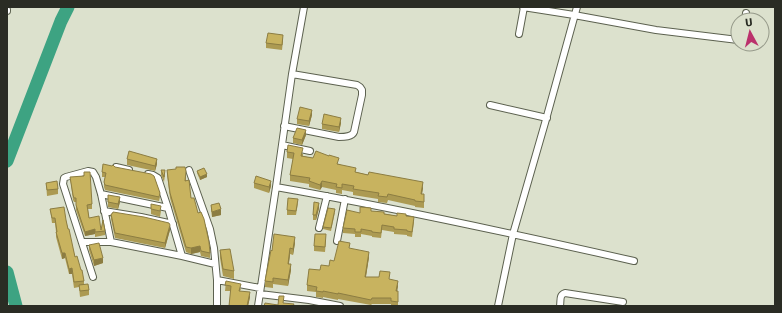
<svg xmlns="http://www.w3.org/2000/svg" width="782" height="313" font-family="'Fira Sans',sans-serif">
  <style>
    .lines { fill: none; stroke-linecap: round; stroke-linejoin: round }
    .river { stroke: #3da382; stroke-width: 13 }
    .minor-casing { stroke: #5c614f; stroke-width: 8 }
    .minor { stroke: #fff; stroke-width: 6 }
    .wall { fill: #ac9a52 }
    .shaded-wall { fill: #8c7d42 }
    .building { fill: #c8b35f; stroke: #8c7d42 }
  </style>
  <rect width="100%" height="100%" fill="#dce1cd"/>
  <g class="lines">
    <!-- river -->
    <path class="river" d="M7,161L61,21L68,7
      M7,272L16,306"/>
    <defs>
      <path id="minor" d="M523,7L574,15L656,30L738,40
        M7,10V11
        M745,20L746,13
        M519,34L524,7
        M490,105L547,118
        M284,126L339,137C344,137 352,137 354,132L362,95V90L360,87L357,85L292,74
        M282,145L310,151
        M116,167L129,170
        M189,170L210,229L214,248L217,280V306
        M148,174L153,175L158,178L168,208L182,256
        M276,187C396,208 515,234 634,261
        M101,194L168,208
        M104,211L141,217L173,224
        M319,228L327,196
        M337,241L345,199
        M82,242H111L182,256L215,264
        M93,277L63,184L64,178L66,177L88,171L93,172L96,177L101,194L111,242
        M217,280L260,288
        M260,294L309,300L340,306
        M258,306L276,187L292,74L304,7
        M498,306L513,234L545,123L577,7
        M560,306C561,300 559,295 565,293L623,302"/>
    </defs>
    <!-- minor casing -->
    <use href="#minor" class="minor-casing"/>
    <!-- minor -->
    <use href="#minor" class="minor"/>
  </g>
  <!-- wall -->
  <path class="wall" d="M283,41L282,50L266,48V43Z
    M312,115L309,126L297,124V119Z
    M341,123L339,132L322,129V124Z
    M306,135L302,145L293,143V138Z
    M287,152L303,154V156L339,164L356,172L423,188L422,194L424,200V208L415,207V206L388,200L387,203L378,202V199L353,195V192L342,190V194L336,193V190L322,187L320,190L309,187V184L290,181V175L293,159L287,158Z
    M127,159L157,164L155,171L127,165Z
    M115,167L160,197L159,201L105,190L104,187V182L105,177H102V172Z
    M161,170L165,175L164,182L161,175Z
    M167,170L186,176V181L191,198L198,213L210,253V258L201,256L200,252L191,254L186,252L170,198L167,175Z
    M197,171L207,177L200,180L197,173Z
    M70,177L92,204V209H88L89,218L101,230L105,231V235L95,237V234L85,236L76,210V202H74L73,200Z
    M46,183L58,189V194L47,196Z
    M254,183L271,186L269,193L254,188Z
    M108,195L120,202L118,209L108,207Z
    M298,203L296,215H287V210Z
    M211,205L221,215L212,217L211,210Z
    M319,208L316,220H313V215Z
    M50,209L66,220L75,257L84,281V284L89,290V295L80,297L79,287L74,288L72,274H69L65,258L62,259L56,237V232L55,223H52Z
    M151,209L161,211L160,217L151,214Z
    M371,211L397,216H406L414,222L412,237L407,236V235L394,234V232L382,230L381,238L372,237V236L361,234V237H355V234L343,233V228L360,213Z
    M335,212L331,231L323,229V227Z
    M111,214L170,230L165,248L115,238L111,219Z
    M326,240L325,252L314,251V246Z
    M295,243L293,255L290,254L289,264L291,270L288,286L273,284V288L265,287V281L272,251Z
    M89,245L103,263L94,266L89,250Z
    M350,249L369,257L366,277L389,279L398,286L397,291H398V306H391V304H372L371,305L338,299V300L323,297V298L316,297V292L307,291V285L320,270L329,266L334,261Z
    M220,250L234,271V279L223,276L220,258Z
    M226,281L241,289L240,291L250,297L248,306H221H229L231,291H225Z"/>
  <!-- shaded-wall -->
  <path class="shaded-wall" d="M312,110V115L309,126V121Z
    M341,118V123L339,132V127Z
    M306,130V135L302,145V140Z
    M157,159V164L155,171V166Z
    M207,174V177L200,180V177Z
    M271,181V186L269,193V187Z
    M322,181V187L320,190V185Z
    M423,182V188L421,199V194Z
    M120,197V202L118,209V204Z
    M319,203V208L316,220V215Z
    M221,209V215L212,217V212Z
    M170,225V230L165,248V243Z
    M95,229V234L85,236V232Z
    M295,237V243L293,255V249Z
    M200,246V252L191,254V248Z
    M290,248V254L288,270V264Z
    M369,252V257L365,282V277Z
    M62,253H65V258L62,259Z
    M103,258V263L94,266V260Z
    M291,264V270L288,286V280Z
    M72,268V274H69V269Z
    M398,281V286L396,297V291Z
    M250,292V297L248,306H247Z"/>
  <!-- building -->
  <path class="building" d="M268,33L283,35L282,45L266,43Z
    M300,107L312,110L309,121L297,119Z
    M324,114L341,118L339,127L322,124Z
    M297,128L306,130L302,140L293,138Z
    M288,145L303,148L301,156L313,158L316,151L329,156V155L339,158L337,164L356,168L355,172L368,175L369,172L423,182L421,194H424V202L415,201V200L388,194L387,197L378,196L379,193L353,189L354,186L342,184V188L336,187L337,184L322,181L320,185L309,181L310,178L290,175L294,153L287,152Z
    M129,151L157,159L155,166L127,159Z
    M103,164L112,166L113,165L115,167L151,174L154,176L160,193L159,197L105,185L104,182L106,173L102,172Z
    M176,167H185L186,171L185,181L189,180L191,198H194L198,213L201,212L204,219L209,242L210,253L201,251L200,246L191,248L186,247L170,193L167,170L176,169Z
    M204,168L207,174L200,177L197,171Z
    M161,170H165L164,177Z
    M84,172H90L92,204L87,205L89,218L99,216L101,230L103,220L105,231L95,232V229L85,232L76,205V198H74L73,195L70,177L84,176Z
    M256,176L271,181L269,187L254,183Z
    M57,181L58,189L47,190L46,183Z
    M108,195L120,197L118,204L108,202Z
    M288,198L298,199L296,211L287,210Z
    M314,202L319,203L316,215H313Z
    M219,203L221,209L212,212L211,205Z
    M151,204L161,206L160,211L151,209Z
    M64,207L66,220L68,229H69L75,257L77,256L81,270H82L84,281L74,282L72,268L69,269L65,253H62L56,232H57L55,218H52L50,209Z
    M360,207L371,208V211L384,212V214L397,216V213L406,214V216L414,217L412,232L407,231V230L394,229V227L382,225L381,233L372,232V231L361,229V232H355V229L343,228L347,210L360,213Z
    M328,208L335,209L331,228L323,227Z
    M113,212L144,217L169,223L170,225L165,243L115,233L111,214H112Z
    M274,234L295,237L293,249L290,248L288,264H291L288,280L273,278V282L265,281L271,250L272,251Z
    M315,234H326L325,247L314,246Z
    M339,241L350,243L349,248L369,252L365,277H379L380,271L390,272L389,279L398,281L396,291H398V302L391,301V298H372L371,300L338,293V294L323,291V292L316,291L317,287L307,285L309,269L320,270L321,265L329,266L330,260L334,261Z
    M99,243L103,258L94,260L89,245Z
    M230,249L234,271L223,269L220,250Z
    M226,281L241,284L239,291L250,292L247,306H221H229L231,286L225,285Z
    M88,284L89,290L80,291L79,285Z
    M279,296H284L283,303L294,304L293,306H264L265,303L278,305Z"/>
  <!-- border -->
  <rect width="782" height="313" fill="none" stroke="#2a2c24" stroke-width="16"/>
  <!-- north arrow -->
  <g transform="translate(750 32) rotate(353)"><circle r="19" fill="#dce1cd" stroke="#959989"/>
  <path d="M0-3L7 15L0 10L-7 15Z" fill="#bb316c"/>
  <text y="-6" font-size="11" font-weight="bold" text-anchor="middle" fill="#2a2c24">U</text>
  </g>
</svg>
